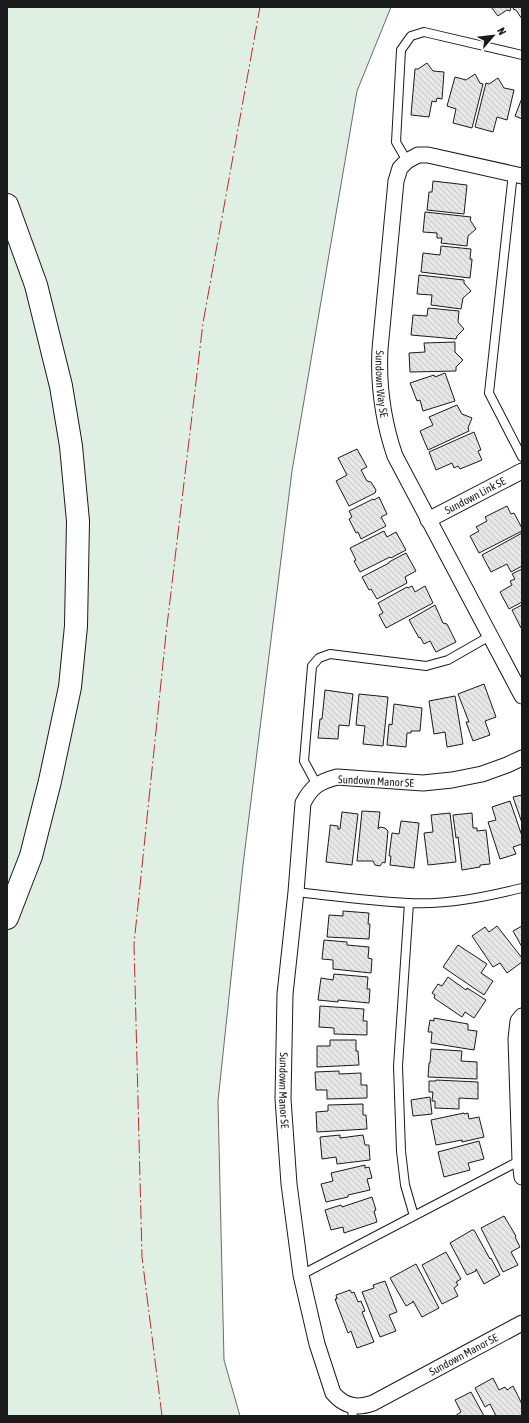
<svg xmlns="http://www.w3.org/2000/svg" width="529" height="1423" font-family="'Asap Condensed',sans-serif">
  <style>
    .grass { fill: #e0efe3; stroke: #6a6a6a }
    .building { fill: url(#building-back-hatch); stroke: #1a1a1a }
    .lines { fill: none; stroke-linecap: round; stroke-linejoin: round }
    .lane-casing { stroke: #1a1a1a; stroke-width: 10 }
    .street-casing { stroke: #1a1a1a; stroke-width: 17 }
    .highway-casing { stroke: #1a1a1a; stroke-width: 24 }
    .lane { stroke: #fff; stroke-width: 8 }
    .street { stroke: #fff; stroke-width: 15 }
    .highway { stroke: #fff; stroke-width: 22 }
    .power { stroke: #c62828; stroke-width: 1; stroke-dasharray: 14 3 2 3; stroke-linecap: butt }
    .labels { text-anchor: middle; stroke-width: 3; stroke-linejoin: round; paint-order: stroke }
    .street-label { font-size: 11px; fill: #1a1a1a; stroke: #fff }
  </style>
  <defs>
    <pattern id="building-back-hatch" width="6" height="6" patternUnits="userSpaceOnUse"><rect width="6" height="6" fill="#e6e6e6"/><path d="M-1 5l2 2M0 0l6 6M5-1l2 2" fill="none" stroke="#c5c5c5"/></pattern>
  </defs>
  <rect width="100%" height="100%" fill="#fff"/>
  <!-- grass -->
  <path class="grass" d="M7,7H391L357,91L292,471L243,865L218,1101L224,1360L240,1416H7Z"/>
  <!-- building -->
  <path class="building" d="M491,7H511L510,11L507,10L498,16Z
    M514,7H522V19L516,10L513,9Z
    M427,63L433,71L444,72L442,99L437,98L436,102L432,101L429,117L411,115L415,69H418Z
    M475,74L480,83L483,84L472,128L453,123L456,109L447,106L455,77L466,80Z
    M498,78L504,88L514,90L507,120L497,117L493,132L475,127L486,83L489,84Z
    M522,98V119L515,116Z
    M433,181L467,185L464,214L427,210L429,192H432Z
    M425,212L471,217L470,220L476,229L468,236L467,246L441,243L442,238H437V233L423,232Z
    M441,246L471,249L470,259H472V260L470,278L421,272L423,253L440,255Z
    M419,275L464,280V283L471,291L463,298L461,309L431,305L432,295L417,294Z
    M428,308L459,311L458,322L464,329L457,336L456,339L411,335L413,315L427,316Z
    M455,342V352L463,360L456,367V371L410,372L409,353L425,352L424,343Z
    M445,373L455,401L423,411L420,400L417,401L410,383L434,375L435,377Z
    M457,405L462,414L472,418L468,428L469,431L428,450L420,431L433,425L429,417Z
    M474,432L481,450L478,451L482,460L460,469L458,466L454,468L452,463L436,470L429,452Z
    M357,449L367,467L361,470L367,481L371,482L376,490L375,493L349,506L336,481L347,475L338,458Z
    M379,497L387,514L381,517L386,526L361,539L358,532L356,533L349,519L352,517L349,511L373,499L374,500Z
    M507,506L511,514L514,513L522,528V531L479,553L470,536L479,531L476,527L487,521L485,517Z
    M384,531L387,537L396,532L406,550L391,558L390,557L360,572L354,561L356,560L350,548Z
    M522,533V566L511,572L507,564L491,572L482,555Z
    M406,553L416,571L405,577L407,583L377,599L371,589L369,590L362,577L389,563V562Z
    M522,569V602L509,609L500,592L512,585L510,581L515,579L512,574Z
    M412,586L415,592L425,586L433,603L386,628L379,615L383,613L378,603L407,587L408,588Z
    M435,605L443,623L447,624L456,642L436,652L430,641L424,644L420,637L419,638L409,620Z
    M522,605V627L521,628L512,610Z
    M484,684L496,717L485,721L490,735L473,741L466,722H469L458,694Z
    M325,690L353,694L349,726L339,725L338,739L318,738L320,719H322Z
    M359,694L388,697L383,746L363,744L365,726L356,725Z
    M455,696L463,744L447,747L445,732L434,734L429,701Z
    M394,704L422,708L420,731H411V733H407L406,747L387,745L389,724L392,725Z
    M522,795V823L513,797Z
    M510,801L522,836V844L513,847L516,854L500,859L488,822L496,820L492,807Z
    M362,811L380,812L378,829L380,827L385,828L388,831L385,863L383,862L380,866L375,865L373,861H357Z
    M342,812L358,814L352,865L326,862L330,828V825L338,826V829H340Z
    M450,813L456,862L428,865L424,833L433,832L431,815Z
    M472,813L473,828H477V831L486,830L490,864L480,865V867L462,870L458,837L456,838L453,815Z
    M401,821L419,823L414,868L390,865L391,856H389L392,833L399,834Z
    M343,911L369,913L368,924H370L369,939L327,937L329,915L343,916Z
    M497,926L522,958V962L507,973L500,963L493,967L472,936L485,927L489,932Z
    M522,926V947L513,931Z
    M324,940L347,942V945L369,947L368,958L372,959L371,973L333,969V960L322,959Z
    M458,945L487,964L481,973L493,981L484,995L443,967Z
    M334,974L368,977L367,989H370L369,1003L338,1000V1002L318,1000L321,978L333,980Z
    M448,977L466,990L467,988L486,1000L474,1018L465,1012L462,1017L434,998L435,995L432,993L438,984L442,986Z
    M320,1006L364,1009L363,1021H367V1035L334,1034V1028L319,1027Z
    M434,1018L468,1024V1030L477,1031L474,1050L431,1043L432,1032H428L430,1020L434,1021Z
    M330,1040H356V1051H358L359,1065L317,1067V1046H330Z
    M431,1049L462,1051L461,1061L477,1062V1079L428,1077L429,1063H430Z
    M339,1071V1074L361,1073V1085H367V1098L327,1099V1090H316L315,1072Z
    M436,1080L478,1082V1099L459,1098V1109L435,1108V1101H432L433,1092H429V1081H436Z
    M430,1097L432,1114L413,1116L411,1100Z
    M363,1104V1115H366L367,1129L317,1132L316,1112L328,1111V1105Z
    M464,1113V1114L468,1113L469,1119L479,1117L484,1137L462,1142V1140L436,1145L431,1120Z
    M340,1135V1138L363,1135L365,1145H369L370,1160L337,1164L336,1157L322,1159L320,1137Z
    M479,1141L484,1159L468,1163L470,1170L444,1177L438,1152Z
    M365,1165V1168L369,1167L372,1178L367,1179L370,1190L348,1195V1197L326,1202L321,1184L333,1181L331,1173Z
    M372,1197L376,1210L374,1211L377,1222L344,1233L343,1227L331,1230L325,1210L341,1205L342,1207Z
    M504,1216L516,1236L515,1237L520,1247L511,1252L518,1265L503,1272L481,1228Z
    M472,1230H474L490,1259L491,1258L500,1275L484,1284L476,1269V1271L467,1275L450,1243Z
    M446,1252L461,1279L456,1282L458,1285L454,1288L458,1296L442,1304L422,1265Z
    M416,1264L439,1308L422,1317L413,1301V1302L406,1306L390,1278Z
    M385,1281L397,1312L389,1315L396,1331L380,1337L362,1292L374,1288L373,1285Z
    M350,1290L352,1293L354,1292L358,1302L361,1301L365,1311L362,1312L374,1342L357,1348L351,1331L348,1333L335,1299H337L336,1295Z
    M493,1378L499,1390L505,1387L507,1390L513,1386L522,1404V1416H496L490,1404L485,1407L475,1388Z
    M471,1392L484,1416H455L461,1412L455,1400Z"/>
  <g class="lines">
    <defs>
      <path id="lane" d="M407,161L396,142L401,50L411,36L424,32L522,55
        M513,173L489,393L522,457
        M317,785L304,761L312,666L319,658L330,654L426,666L448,660L490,636
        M296,892C333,896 371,901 408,903C447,905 485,897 522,888
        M409,903L398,1066L401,1151L405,1185L414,1216
        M301,1275L521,1160
        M351,1406L353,1416"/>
      <g id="street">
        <path id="s1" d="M522,176L428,155H418L407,161L400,168L396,181L380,349C378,387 383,421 395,456L522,696"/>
        <path id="s2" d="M428,520L522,471"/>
        <path id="s3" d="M522,758L507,765L482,774L452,780L423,783L337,777C319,782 312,786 303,803L296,892L285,994L283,1099L289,1184L301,1275L317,1344L333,1393C344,1406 357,1409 373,1403L522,1323"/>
        <path d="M522,1016L518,1021L516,1039L520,1161L522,1177"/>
      </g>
      <path id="highway" d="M7,205L36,285L61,386L71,446L78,521L76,626L70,687L50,781L31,856L7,918"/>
    </defs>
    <!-- lane casing -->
    <use href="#lane" class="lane-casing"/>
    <!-- street casing -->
    <use href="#street" class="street-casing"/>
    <!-- highway casing -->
    <use href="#highway" class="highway-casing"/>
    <!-- lane -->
    <use href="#lane" class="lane"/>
    <!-- street -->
    <use href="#street" class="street"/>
    <!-- highway -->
    <use href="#highway" class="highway"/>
    <!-- power -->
    <path class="power" d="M162,1416L142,1257L134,944L166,634L203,323L260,7"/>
  </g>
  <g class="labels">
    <!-- street labels -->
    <g class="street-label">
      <text dy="4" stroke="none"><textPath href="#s1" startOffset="346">Sundown Way SE</textPath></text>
      <text dy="4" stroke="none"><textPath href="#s2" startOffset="53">Sundown Link SE</textPath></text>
      <text transform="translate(376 781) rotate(3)" y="4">Sundown Manor SE</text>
      <text dy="4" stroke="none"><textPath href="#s3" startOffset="522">Sundown Manor SE</textPath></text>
      <text dy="4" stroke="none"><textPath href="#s3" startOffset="977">Sundown Manor SE</textPath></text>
    </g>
  </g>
  <!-- border -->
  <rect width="529" height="1423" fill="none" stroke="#1a1a1a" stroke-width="16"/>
  <!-- north arrow -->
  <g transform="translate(493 36) rotate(62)" stroke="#ffffff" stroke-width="3" paint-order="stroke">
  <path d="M0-3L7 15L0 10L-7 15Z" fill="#1a1a1a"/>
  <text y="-6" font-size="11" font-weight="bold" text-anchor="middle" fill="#1a1a1a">N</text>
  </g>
</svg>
